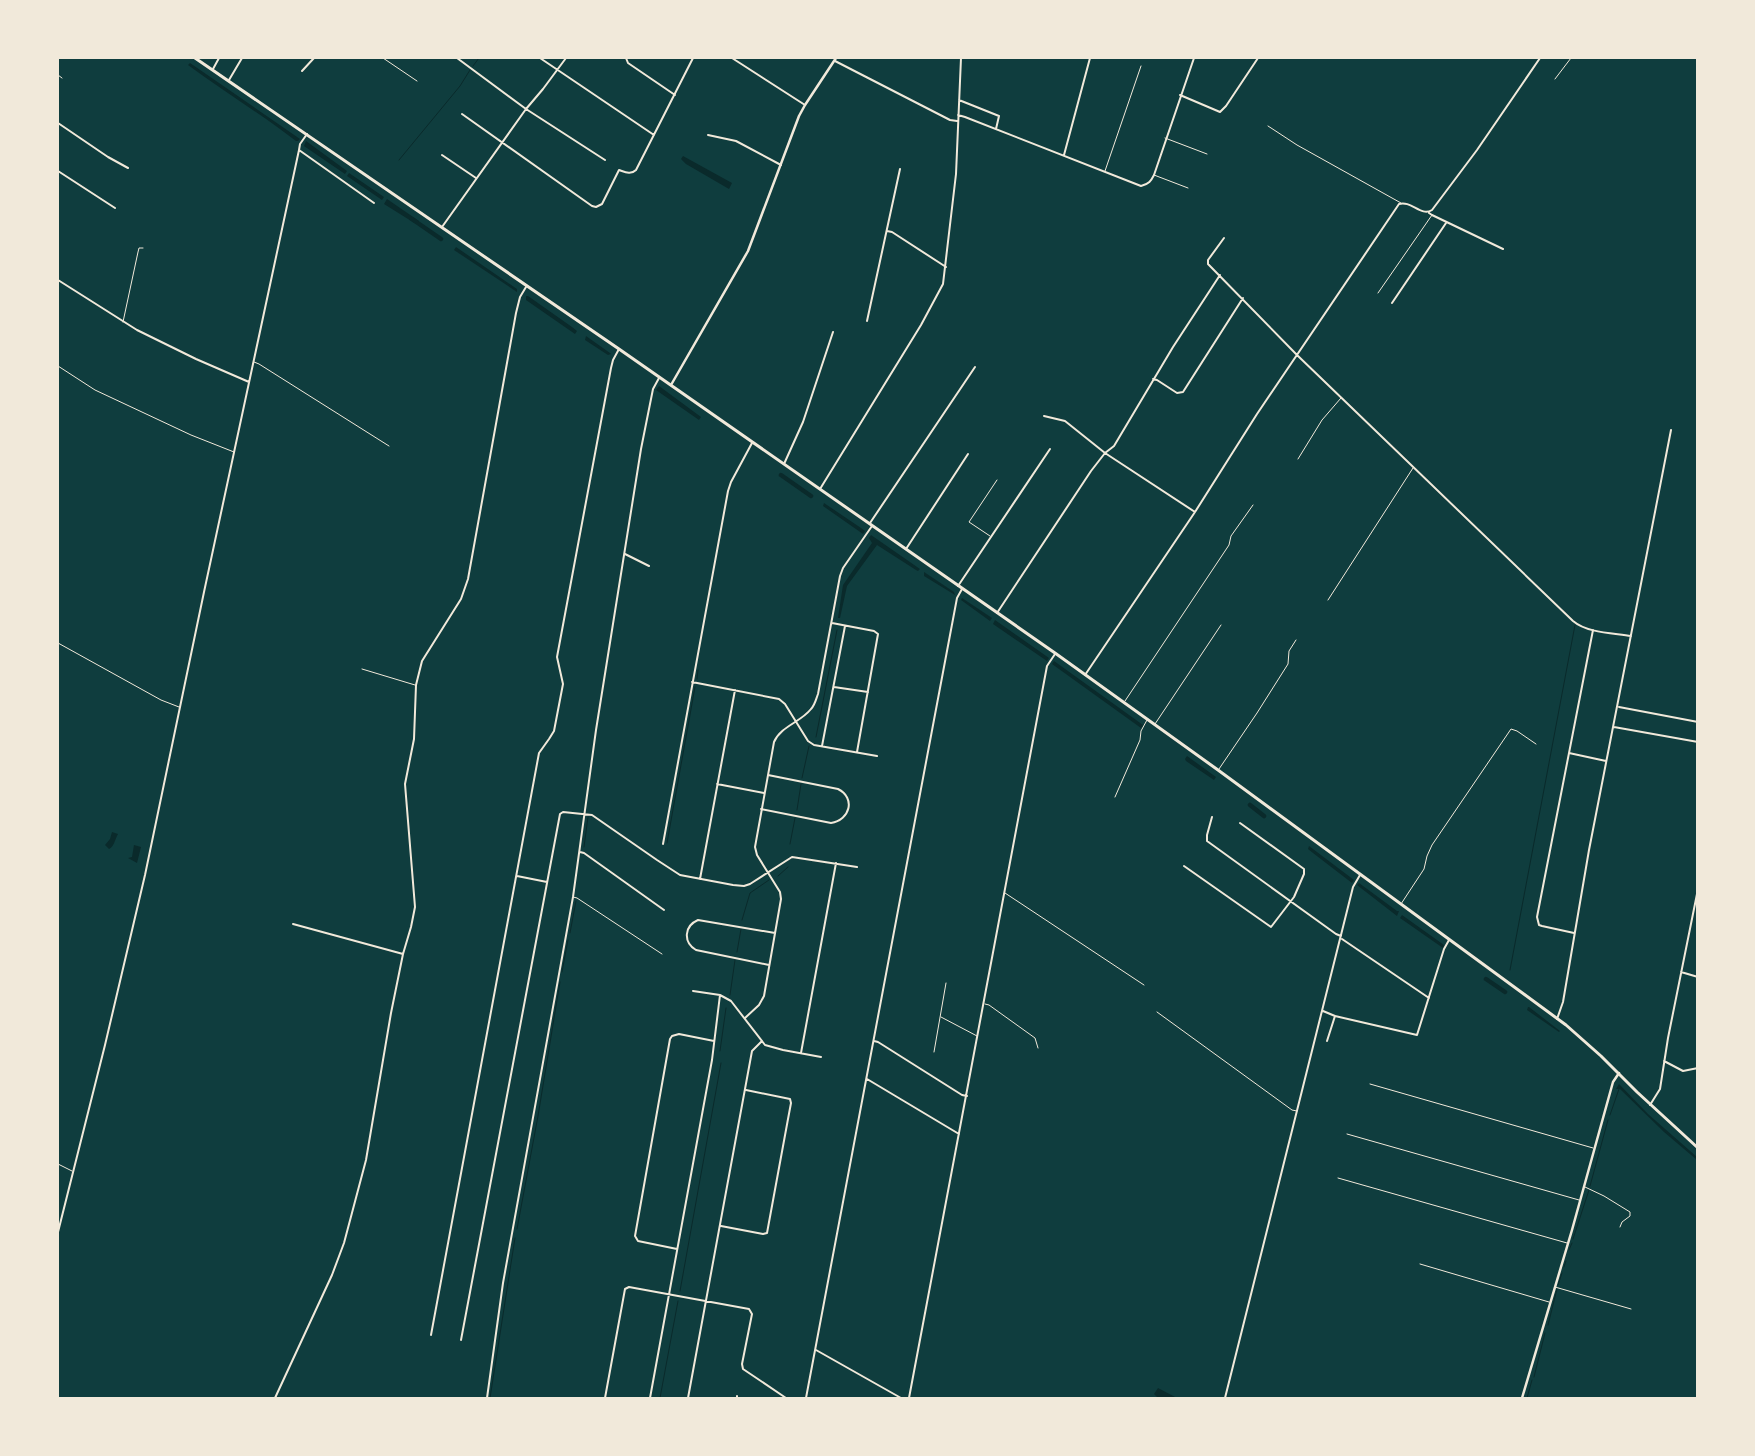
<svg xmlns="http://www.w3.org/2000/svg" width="1755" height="1456" font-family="Bitter,serif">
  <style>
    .water { fill: #0a2a2b }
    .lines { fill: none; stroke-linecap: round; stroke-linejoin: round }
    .stream { stroke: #0a2a2b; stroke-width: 1 }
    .canal { stroke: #0a2a2b; stroke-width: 4.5 }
    .service { stroke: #f1e9da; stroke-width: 1 }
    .minor { stroke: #f1e9da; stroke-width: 2 }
    .tertiary { stroke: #f1e9da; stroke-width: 2.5 }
    .primary { stroke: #f1e9da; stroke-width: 3 }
  </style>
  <rect width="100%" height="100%" fill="#0f3d3e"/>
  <!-- water -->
  <path class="water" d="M190,63L300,139L298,141H296C261,114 223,91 188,65Z
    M306,141L347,171L345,174L304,146Z
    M683,156L732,183L729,189L686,164L681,159Z
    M349,173L384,197L382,200L347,176Z
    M387,199L419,221L416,224L384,204Z
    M456,247L517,289V292L454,250Z
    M526,296H528L572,327L577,331L575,334L526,300Z
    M586,336L610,353L611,354L608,355L585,340Z
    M659,386L701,417L699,420L656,390Z
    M824,503L861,528L865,531L863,534L823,506Z
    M871,535L920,569L918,571L916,570L877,545L847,586L840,618H838L843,585L872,543L869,538Z
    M924,572L954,592L955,595L924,576Z
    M962,598L992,618L990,621L961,600Z
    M995,620L1049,658L1047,661L993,624Z
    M1054,661L1143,725L1141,728L1052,664Z
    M1187,756L1216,777L1214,780L1186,761L1185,759Z
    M112,832L118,834C115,839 114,847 109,849L105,845L110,839Z
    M134,845L141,847L137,863L128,858L132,857Z
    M1309,846L1354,880L1352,883L1313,853L1308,849Z
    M1359,883L1397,911H1399L1397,916L1357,885Z
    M1402,915L1444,945L1443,948L1400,918Z
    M1528,1007H1529L1560,1031L1559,1032L1527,1010Z
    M1619,1084L1648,1114L1697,1157V1160L1664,1132L1620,1089H1616Z
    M1158,1388L1177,1398H1158L1154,1394Z"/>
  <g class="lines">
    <!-- stream -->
    <path class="stream" d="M473,66L479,58
      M399,160L460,86L470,70
      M697,679L698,670
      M816,737L837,630
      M802,778L809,746
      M797,810L801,784
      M667,843L695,687
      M790,844L795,818
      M584,847L588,817
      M778,876L788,867
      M742,920L750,893L769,880
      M570,933L576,901
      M737,952L741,929
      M1510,970L1575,625
      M562,972L568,940
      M730,995L735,960
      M720,1051L726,1008
      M1610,1115L1619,1089
      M1590,1186L1608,1120
      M517,1229L538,1116L560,982
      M1573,1239L1589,1190
      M1569,1250L1572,1243
      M1564,1267L1566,1261
      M1558,1285L1562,1273
      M680,1291L721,1063
      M1548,1325L1557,1289
      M1534,1377L1545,1333
      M490,1398L515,1238
      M660,1398L678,1301
      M1527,1398L1532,1380"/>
    <!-- canal -->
    <path class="canal" d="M412,219L441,239
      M781,475L811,496
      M1250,805L1264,816
      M1486,979L1505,992"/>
    <!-- service -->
    <path class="service" d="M383,58L417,81
      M58,75L62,78
      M1555,79L1571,58
      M1268,126L1297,145L1401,203
      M1165,138L1207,154
      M1105,171L1141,66
      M1154,175L1188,188
      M1378,293L1432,215
      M123,322L138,252L139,248H143
      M254,362L259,364L389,446
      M58,366L95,390L191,435L234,452
      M1298,459L1322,420L1341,398
      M990,536L969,522L997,480
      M1328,600L1413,468
      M58,643L161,700L179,707
      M362,669L415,685
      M1125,701L1229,545L1231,536L1253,505
      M1155,724L1221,625
      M1219,769L1257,713L1288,664L1289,651L1296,640
      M1115,797L1140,740L1141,731L1147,720
      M1005,893L1144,985
      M573,897L577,898L662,954
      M1401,904L1424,869L1427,856L1432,845L1511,729L1517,731L1536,744
      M985,1004L989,1005L1035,1038L1038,1048
      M1157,1012L1292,1110L1297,1111
      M941,1017L977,1036
      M934,1052L946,983
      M1370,1084L1593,1148
      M1347,1134L1579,1200
      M58,1164L72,1171
      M1338,1178L1567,1243
      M1585,1187L1604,1196L1630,1212V1216L1622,1222L1620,1227
      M1420,1264L1549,1302
      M1555,1287L1631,1309"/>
    <!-- minor -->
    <path class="minor" d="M457,58L526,109L605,160
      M540,58L654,135
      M626,58L628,63L675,95
      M732,58L805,105
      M835,61L950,120L957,121
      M213,69L219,58
      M302,71L314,58
      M229,80L242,58
      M1180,95L1220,112L1226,106L1258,58
      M959,100L999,116L996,129
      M462,114L592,206L596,207L602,204L619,170C625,172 631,175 636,170L693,58
      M958,115L965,117L1141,186C1149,184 1151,181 1154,175L1194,58
      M58,123L108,157L128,168
      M708,135L736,141L781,165
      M299,150L374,203
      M442,155L476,178
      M1064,155L1090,58
      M58,171L115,208
      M1429,213L1432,215L1503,249
      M442,227L526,109L543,89L566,58
      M887,231L892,232L946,267
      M1224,238L1208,260V264L1297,355L1573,621C1587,633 1613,633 1631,636
      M58,280L137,330L196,359L249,382
      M1392,303L1446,223
      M867,321L900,169
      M1153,379L1157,380L1177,393L1183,392L1243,298
      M1044,416L1065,421L1105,453L1195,512
      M784,464L803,422L833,332
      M820,489L921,325L943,284L956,174L961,58
      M870,523L975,367
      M906,549L968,454
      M625,554L649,566
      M958,586L1050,449
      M997,613L1091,471L1105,453L1114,446L1173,347L1220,275
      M832,623L874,631L878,634L857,752
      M1085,675L1195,512L1257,414L1399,204C1411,200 1421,217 1432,210L1477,150L1540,58
      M692,682L779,699L785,704L808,741L814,745L877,756
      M834,687L868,692
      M1619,707L1698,722
      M1614,727L1698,742
      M822,746L845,626
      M1569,753L1606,761
      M717,784L764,793
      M761,809L831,823C850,820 856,798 838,789L768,775
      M1212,817L1207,835V841L1336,934L1341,936
      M663,844L728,491L731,482L752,443
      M580,852L584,853L664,910
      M1184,866L1271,927L1294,897L1304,874V869L1240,823
      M517,876L547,882
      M700,879L735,690
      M293,924L403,954
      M1574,933L1542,926L1539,925L1537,917L1593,630
      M1342,939L1429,998
      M769,965L696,950C683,942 684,926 698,920L775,933
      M1681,972L1698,977
      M693,991L720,995L731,1001L765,1045L783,1050L821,1057
      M1323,1011L1335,1016
      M745,1018L759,1005L764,996L781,899L780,892L757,855L755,847L774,742C781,726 801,722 811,709C815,705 816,699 818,694L840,576L843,568L872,526
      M1557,1019L1563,1002L1589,850L1671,430
      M874,1041L878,1042L962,1095L967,1096
      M1327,1041L1335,1016L1417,1035L1444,949L1449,940
      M801,1053L836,863
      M1664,1061L1683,1071L1698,1068
      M867,1079L959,1134
      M1650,1105L1660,1089L1668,1038L1698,889
      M721,1226L763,1234L767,1233L788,1119L791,1103L790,1099L746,1090
      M58,1232L105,1045L145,875L204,592L299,150L300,144L307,134
      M677,1249L638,1241L635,1236L670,1039L672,1036L679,1034L714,1041
      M431,1335L539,753L549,739L554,731L563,684L557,657L611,368L613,360L619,349
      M461,1340L560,814L563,812L592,815L657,860L680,875L733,885L744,886L750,884L792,857L857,867
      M816,1350L901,1398
      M275,1398L332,1275L344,1243L366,1160L391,1013L403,954L411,927L415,907L405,784L414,739L416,685L422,661L461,599L468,579L516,313L520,297L526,287
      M487,1398L503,1283L573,897L596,730L641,449L653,389L659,378
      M605,1398L625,1289L629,1287L749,1309L752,1314L742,1364L743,1369L786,1398
      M650,1398L712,1060L720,995
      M688,1398L752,1051L762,1041
      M737,1398V1396
      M806,1398L957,598L962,589
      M909,1398L1047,666L1055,654
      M1225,1398L1353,887L1360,875"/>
    <!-- tertiary -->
    <path class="tertiary" d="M671,385L748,251L799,116L805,105L836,58
      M1522,1398L1572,1230L1613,1082L1619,1073"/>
    <!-- primary -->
    <path class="primary" d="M195,58L619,349L1055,653L1218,770L1566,1025L1601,1056L1637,1092L1698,1148"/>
  </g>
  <!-- border -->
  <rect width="1755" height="1456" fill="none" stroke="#f1e9da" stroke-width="118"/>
</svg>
